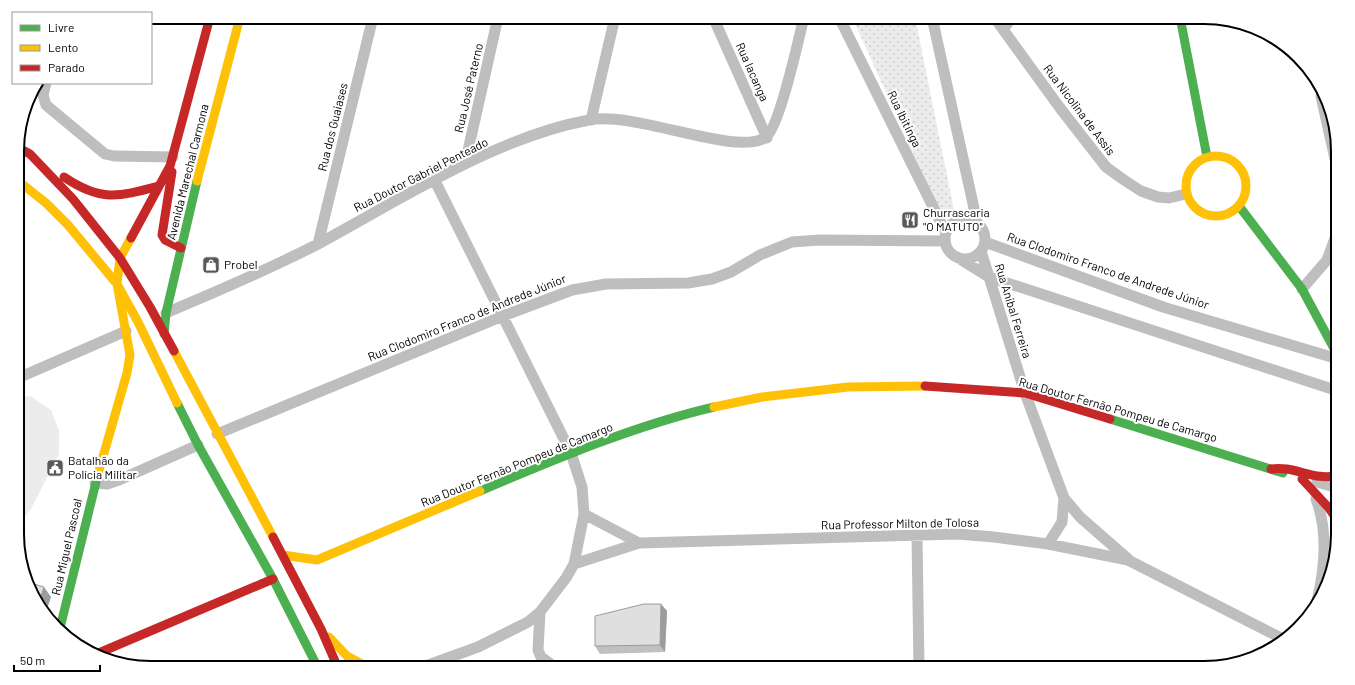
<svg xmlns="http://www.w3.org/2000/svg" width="1355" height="685" font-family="Barlow,sans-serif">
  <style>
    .grass { fill: #ececec }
    .park { fill: url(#park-dots) }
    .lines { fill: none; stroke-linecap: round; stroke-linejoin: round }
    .street { stroke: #bebebe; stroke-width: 11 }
    .fast { stroke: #4caf50; stroke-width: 9 }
    .slow { stroke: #ffc107; stroke-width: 9 }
    .jam { stroke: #c62828; stroke-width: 9 }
    .wall { fill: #c0c0c0 }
    .shaded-wall { fill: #9c9c9c }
    .building { fill: #dfdfdf; stroke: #9c9c9c }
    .labels { text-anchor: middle; stroke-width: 4; stroke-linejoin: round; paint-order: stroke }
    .street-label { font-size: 12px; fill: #000; stroke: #fff }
    .poi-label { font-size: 12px; fill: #000; stroke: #fff; text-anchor: start }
    .rim { fill: none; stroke: #000; stroke-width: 2 }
  </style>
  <defs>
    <pattern id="park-dots" width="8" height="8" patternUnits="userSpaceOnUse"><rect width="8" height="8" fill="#ececec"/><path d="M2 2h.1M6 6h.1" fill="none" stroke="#c9c9c9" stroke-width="1.8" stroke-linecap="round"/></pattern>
  </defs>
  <rect width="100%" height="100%" fill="#fff"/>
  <!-- grass -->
  <path class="grass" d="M30,396L51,410L59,431V454L32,507L18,526V397Z"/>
  <!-- park -->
  <path class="park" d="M852,17H915L954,210H939Z"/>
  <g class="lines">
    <!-- street -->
    <path class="street" d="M713,17L767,138
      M839,17L946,233
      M932,17L977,222
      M994,17L1060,108L1106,167L1124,180L1141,191L1158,197L1169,198L1186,194
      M1003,29L1013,17
      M46,83L43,95L46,105L105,154L114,156L173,157
      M1321,96L1337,168
      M591,120L615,17
      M465,164L498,17
      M945 239a20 20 0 1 1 40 0a20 20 0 1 1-40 0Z
      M985,242L1163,307L1338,359
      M318,244L373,17
      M981,251L1025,393L1064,498L1080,517L1128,559
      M957,257L989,277L1338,391
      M1302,289L1327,260L1337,233
      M166,313C217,291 268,270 318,244C401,199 496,137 589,120C637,111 732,156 765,138C779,130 799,37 804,17
      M18,378L126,331
      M217,434L503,316L572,290L606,284L688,283L712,279L731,272L760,255L792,242L820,240L945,241
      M1317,482L1338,488
      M95,483L107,484L119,480L198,445
      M1316,499C1328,531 1325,568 1317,601
      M584,514L639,543
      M917,536L919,668
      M1048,544L1062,522L1064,498
      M574,564L639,543L957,534L994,537L1048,544L1128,560L1283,639
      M540,612L538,650L541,657L556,668
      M420,668L478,647L528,622L540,612L566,578L574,564L584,514L582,487L571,453L435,181"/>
    <!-- fast -->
    <path class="fast" d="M1180,17L1207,157
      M1239,206L1302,289L1337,354
      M164,334L166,313L197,181
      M177,403L198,445L273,579L318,668
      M1110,419L1283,473
      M480,491C556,459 633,426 714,407
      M60,628L98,474
      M490,668H491"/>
    <!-- slow -->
    <path class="slow" d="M1186 186a30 30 0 1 1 60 0a30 30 0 1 1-60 0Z
      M17,180L46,203L68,225L117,284L138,322L177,403
      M197,181L240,17
      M174,351L273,537
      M714,407L762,397L848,387L925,386
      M98,474L127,373L130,355L117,284L120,258L131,238
      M283,555L317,560L480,491
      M329,637L347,656L369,668"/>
    <!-- jam -->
    <path class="jam" d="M17,147L30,154L73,199L120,258L150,307L174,351
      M172,172L162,235L165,240L181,248
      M64,177C101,202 118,197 159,186
      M131,238L170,166L210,17
      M925,386L1025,393L1110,419
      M1271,469C1294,465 1315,482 1338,475
      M1302,479L1328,507L1338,521
      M273,537L321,629L338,668
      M94,655L273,579"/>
  </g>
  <!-- wall -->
  <path class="wall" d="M661,604L667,611L665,652L600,654L595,646Z"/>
  <!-- shaded-wall -->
  <path class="shaded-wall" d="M44,587L51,597L45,615L39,602Z
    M661,604L667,611L665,652L660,645Z"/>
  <!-- building -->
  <path class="building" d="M31,583L44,587L39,602Z
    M644,604H661L660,645L595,646V616Z"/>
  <!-- icons -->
  <defs>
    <symbol id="restaurant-square" viewBox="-11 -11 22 22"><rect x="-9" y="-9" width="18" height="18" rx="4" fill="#595959" stroke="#fff"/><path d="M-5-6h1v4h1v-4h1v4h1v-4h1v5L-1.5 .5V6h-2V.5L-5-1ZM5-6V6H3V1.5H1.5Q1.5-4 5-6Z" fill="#fff"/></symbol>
    <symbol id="shop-square" viewBox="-11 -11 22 22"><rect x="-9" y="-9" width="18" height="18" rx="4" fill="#595959" stroke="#fff"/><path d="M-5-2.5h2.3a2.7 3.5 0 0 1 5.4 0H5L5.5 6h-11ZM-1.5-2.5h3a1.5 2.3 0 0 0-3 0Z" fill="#fff"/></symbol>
    <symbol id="civic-square" viewBox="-11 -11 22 22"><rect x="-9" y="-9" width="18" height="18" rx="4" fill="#595959" stroke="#fff"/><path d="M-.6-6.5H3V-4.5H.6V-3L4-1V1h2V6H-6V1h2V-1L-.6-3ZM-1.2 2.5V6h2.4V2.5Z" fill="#fff"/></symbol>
  </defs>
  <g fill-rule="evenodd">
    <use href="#restaurant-square" x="900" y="210" width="20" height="20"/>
    <use href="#shop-square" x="201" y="255" width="20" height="20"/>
    <use href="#civic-square" x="45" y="458" width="20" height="20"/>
  </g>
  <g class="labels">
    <!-- street labels -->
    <g class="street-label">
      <text transform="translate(752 72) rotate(66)" y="4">Rua Iacanga</text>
      <text transform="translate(469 88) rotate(-77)" y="4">Rua José Paterno</text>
      <text transform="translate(1079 110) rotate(53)" y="4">Rua Nicolina de Assis</text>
      <text transform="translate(904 119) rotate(64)" y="4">Rua Ibitinga</text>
      <text transform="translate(333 127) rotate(-76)" y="4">Rua dos Guaiases</text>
      <text transform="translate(188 172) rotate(-76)" y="4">Avenida Marechal Carmona</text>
      <text transform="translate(421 175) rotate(-27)" y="4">Rua Doutor Gabriel Penteado</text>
      <text transform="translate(1108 271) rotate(19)" y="4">Rua Clodomiro Franco de Andrede Júnior</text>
      <text transform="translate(1013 311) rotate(73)" y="4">Rua Anibal Ferreira</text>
      <text transform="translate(467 318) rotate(-22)" y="4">Rua Clodomiro Franco de Andrede Júnior</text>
      <text transform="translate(1118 410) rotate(16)" y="4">Rua Doutor Fernão Pompeu de Camargo</text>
      <text transform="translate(517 465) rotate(-22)" y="4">Rua Doutor Fernão Pompeu de Camargo</text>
      <text transform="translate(900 524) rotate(-1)" y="4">Rua Professor Milton de Tolosa</text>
      <text transform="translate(67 547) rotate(-77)" y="4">Rua Miguel Pascoal</text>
    </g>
    <!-- poi labels -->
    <g class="poi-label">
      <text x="923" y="217">Churrascaria<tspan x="923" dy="14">"O MATUTO"</tspan></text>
      <text x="224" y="269">Probel</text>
      <text x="68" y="465">Batalhão da<tspan x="68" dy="14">Polícia Militar</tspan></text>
    </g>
  </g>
  <!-- crop -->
  <path d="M0 0H1355V685H0ZM151 24H1204A127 127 0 0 1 1331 151V534A127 127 0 0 1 1204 661H151A127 127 0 0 1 24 534V151A127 127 0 0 1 151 24Z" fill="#fff" fill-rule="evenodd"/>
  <path class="rim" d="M151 24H1204A127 127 0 0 1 1331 151V534A127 127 0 0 1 1204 661H151A127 127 0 0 1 24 534V151A127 127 0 0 1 151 24Z"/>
  <!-- legend -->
  <rect x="12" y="12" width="140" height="72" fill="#ffffff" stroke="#999999"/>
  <rect x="20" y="25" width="20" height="6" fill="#4caf50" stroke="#999999"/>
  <text x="48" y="32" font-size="12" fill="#000000">Livre</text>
  <rect x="20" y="45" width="20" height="6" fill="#ffc107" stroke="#999999"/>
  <text x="48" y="52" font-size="12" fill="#000000">Lento</text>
  <rect x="20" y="65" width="20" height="6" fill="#c62828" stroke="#999999"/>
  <text x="48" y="72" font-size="12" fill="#000000">Parado</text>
  <!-- scale -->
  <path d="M14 665v6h86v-6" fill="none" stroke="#000000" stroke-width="2"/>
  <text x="20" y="665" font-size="12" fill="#000000" stroke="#ffffff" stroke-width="3" paint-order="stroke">50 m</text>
</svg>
